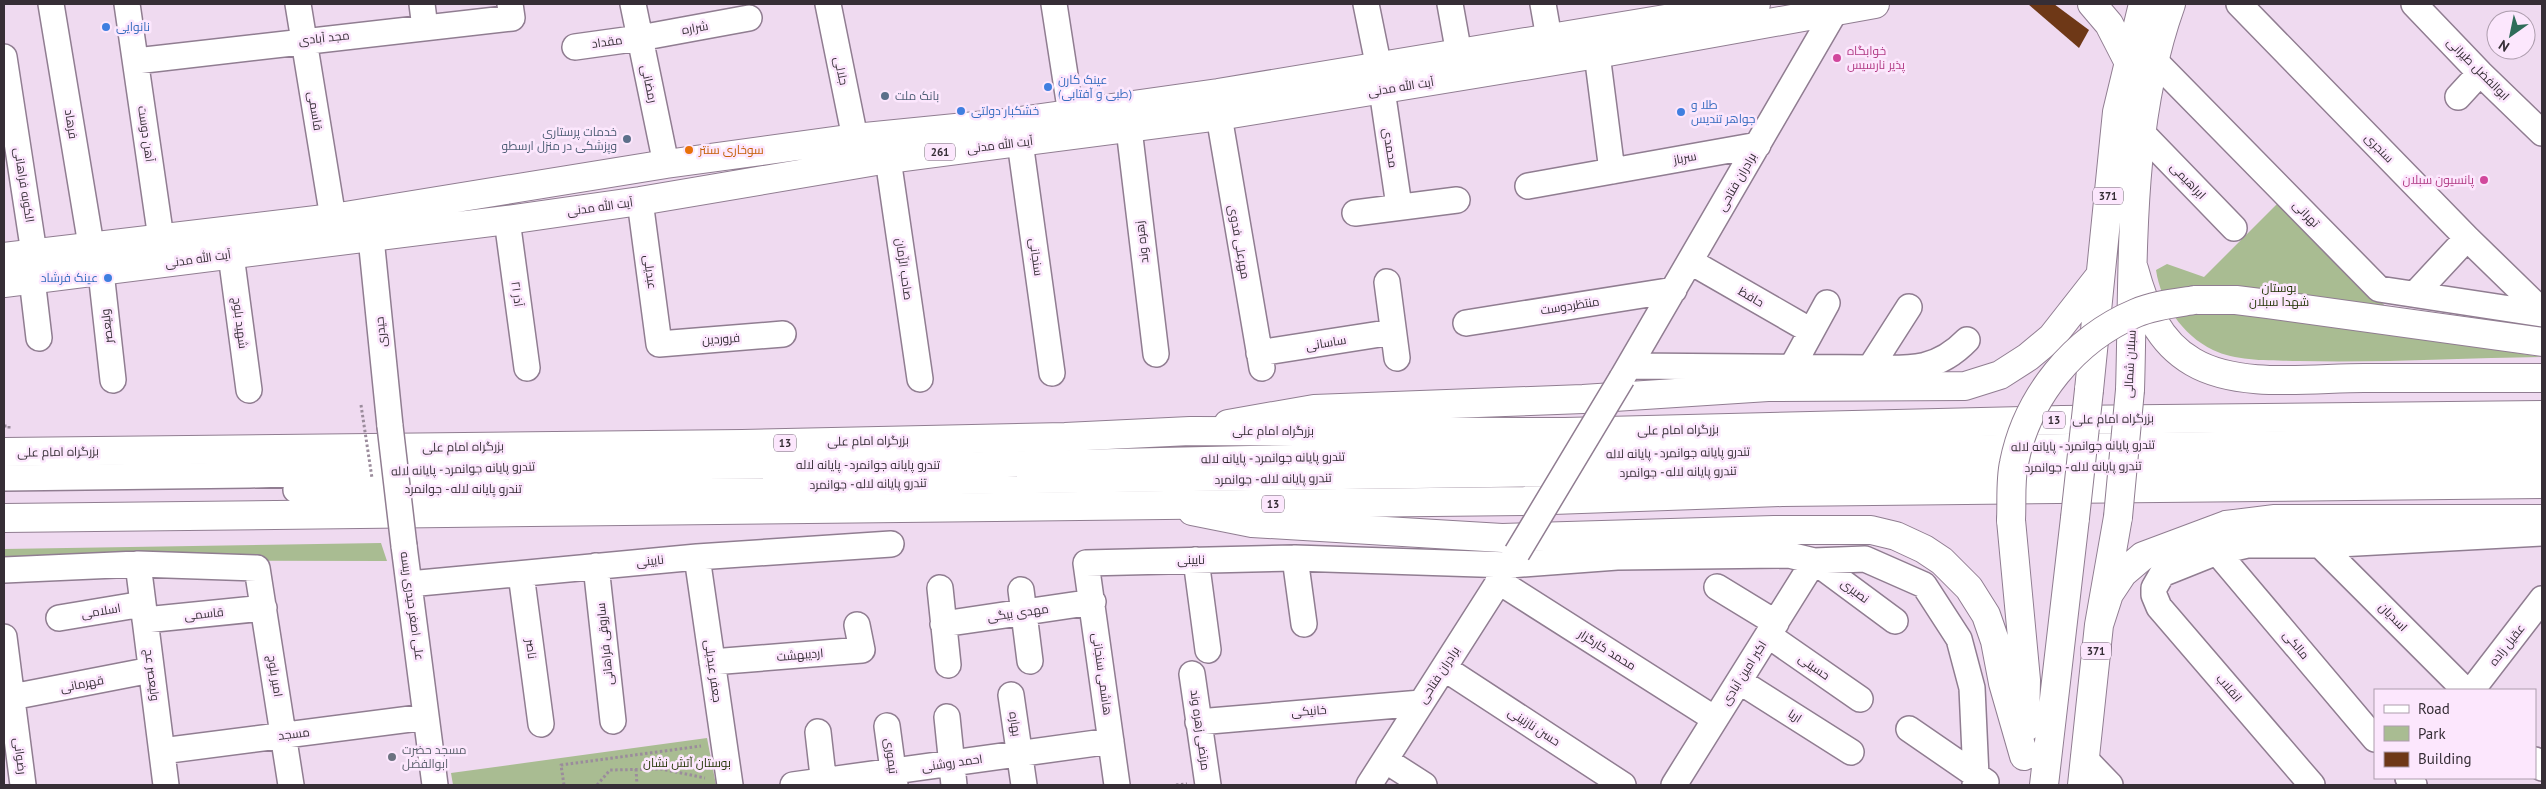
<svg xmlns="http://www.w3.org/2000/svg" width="2546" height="789" font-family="'PT Sans',Cairo,sans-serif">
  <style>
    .green { fill: #a9bc92 }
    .building { fill: #6e3817 }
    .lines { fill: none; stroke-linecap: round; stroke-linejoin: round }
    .minor-casing { stroke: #907d91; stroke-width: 28 }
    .major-casing { stroke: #907d91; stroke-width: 30 }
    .highway-casing { stroke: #907d91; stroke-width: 30 }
    .path { stroke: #9b8c9c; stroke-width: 3; stroke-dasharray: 2.5 2.5; stroke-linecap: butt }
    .minor { stroke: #fff; stroke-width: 25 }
    .major { stroke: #fff; stroke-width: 28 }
    .highway { stroke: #fff; stroke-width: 28 }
    .minor-bridge-casing { stroke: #907d91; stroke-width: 28; stroke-linecap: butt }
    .major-bridge-casing { stroke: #907d91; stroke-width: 30; stroke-linecap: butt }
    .path-bridge { stroke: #9b8c9c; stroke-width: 3; stroke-dasharray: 2.5 2.5; stroke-linecap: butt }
    .minor-bridge { stroke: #fff; stroke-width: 25 }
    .major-bridge { stroke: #fff; stroke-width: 28 }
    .shop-dot { fill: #3f7fe0; stroke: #fce7fd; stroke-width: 2 }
    .hotel-dot { fill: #d1479c; stroke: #fce7fd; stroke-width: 2 }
    .service-dot { fill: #5c6f8a; stroke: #fce7fd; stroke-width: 2 }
    .food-dot { fill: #e8710a; stroke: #fce7fd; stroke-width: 2 }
    .worship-dot { fill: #6b7280; stroke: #fce7fd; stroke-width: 2 }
    .labels { text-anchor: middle; stroke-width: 5; stroke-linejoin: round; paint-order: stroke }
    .shield { fill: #fce7fd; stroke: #716672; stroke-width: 1 }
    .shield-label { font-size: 11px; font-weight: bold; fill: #362e36 }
    .shop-label { font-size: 12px; fill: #366cbe; stroke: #fce7fd; text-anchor: start }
    .street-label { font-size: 12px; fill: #362e36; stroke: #fce7fd }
    .hotel-label { font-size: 12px; fill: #b23c85; stroke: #fce7fd; text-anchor: start }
    .service-label { font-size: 12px; fill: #4e5e75; stroke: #fce7fd; text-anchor: start }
    .food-label { font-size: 12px; fill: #c56008; stroke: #fce7fd; text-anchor: start }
    .park-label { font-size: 12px; fill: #253608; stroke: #fce7fd }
    .worship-label { font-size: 12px; fill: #5b616d; stroke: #fce7fd; text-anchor: start }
  </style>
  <rect width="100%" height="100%" fill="#efdaf0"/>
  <!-- green -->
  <path class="green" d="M2279,202L2342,266L2420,338L2542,357C2461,358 2380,363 2299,361C2271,360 2238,362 2213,350C2182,335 2161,303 2156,270L2167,264L2204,277Z
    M381,543L387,561L4,560V549Z
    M707,738L716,785H453L451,773Z"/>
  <!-- building -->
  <path class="building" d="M2028,4H2054L2089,30L2079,48Z"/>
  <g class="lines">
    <defs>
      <path id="minor" d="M51,4L91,245
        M127,4L164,259
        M298,4L333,218
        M422,4L425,28
        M633,4L666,164
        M828,4L855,138
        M1054,4L1071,114
        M1366,4L1379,68
        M1450,4L1459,54
        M1543,4L1549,38
        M2239,4L2467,238L2542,311
        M2414,4L2480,73L2542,133
        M575,47L640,38L749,18
        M1597,54L1612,171
        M4,57L34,253
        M2153,59L2379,289L2542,314
        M136,61L512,18L510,4
        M1382,90L1399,206
        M2458,97L2480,73
        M1219,116L1262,368
        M1129,129L1156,354
        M2142,133L2234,228
        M1020,142L1052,373
        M888,159L920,379
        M1528,186L1758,145
        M640,201L659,344L783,334
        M1355,213L1457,200
        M507,220L527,368
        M371,238L390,426
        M231,255L249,390
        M1691,262L1811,331
        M101,272L113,380
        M32,279L39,338
        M1387,282L1397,358
        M2415,294L2467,238
        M1466,323L1674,290
        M1259,353L1393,332
        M1629,366L1870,368L1909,307
        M1792,367L1827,303
        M1870,368C1910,369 1937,371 1967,340
        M1622,378L1834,13
        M4,478L250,475L522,467L962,465L1364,456L2542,440
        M296,490L2542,461
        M2320,545L2465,690
        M404,546L435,785
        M2217,552L2375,739
        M697,557L730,785
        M1295,558L1304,624
        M1196,560L1208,650
        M138,564L166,785
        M596,566L613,721
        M4,570L138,564L257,568L291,785
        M521,574L541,724
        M1498,581L1715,719
        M409,584L697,557L891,544
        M1717,587L1776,623
        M940,588L948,665
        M1021,590L1030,661
        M59,618L143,604
        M145,620L264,608
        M943,624L1093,602
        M1768,635L1860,699
        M4,637L23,785
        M712,662L862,650L857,625
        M1444,668L1623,785
        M1192,674L1208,785
        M1739,681L1851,752
        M2472,690L2542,599
        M1011,695L1024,785
        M12,697L151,670
        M947,717L954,785
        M1198,722L1421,703
        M887,726L895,785
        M1909,729L1986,782
        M818,732L824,785
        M162,751L426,717
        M2084,758L2110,785
        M1385,760L1424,785
        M2535,760L2542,768
        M2408,778L2414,785
        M793,785L1111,741
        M1117,785L1086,563L1295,558L1510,565L1617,557L1789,555L1814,561L1865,559L1924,585L1959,639L1972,688L1976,776L1975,785
        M1369,785L1517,553
        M1674,785L1814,561L1895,621
        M2312,785L2159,607L2154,595V588L2162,574L2217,552L2247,545H2320L2542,533"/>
      <path id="major" d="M2092,4L2109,24L2128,61
        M4,257L333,218L666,164L855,138L1006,123L1218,93L1756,4
        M2134,269C2144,306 2158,342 2193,362C2239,389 2312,378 2364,378C2424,378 2483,378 2542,378
        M4,283L507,220L640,201L888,159L1219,116L1597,54L1875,4
        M2195,300H2236L2268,304L2542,342
        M2089,390L2117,112L2143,4
        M2130,390C2134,261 2127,127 2171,4
        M1228,424L1314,409L1583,399L1768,387L1965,386L2000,375L2028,357L2052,337L2099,277
        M1192,511L1252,523L1502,538L1774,530H1871L1896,536L1924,549L1942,561L1969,588L1986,615L1995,641L2003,683L2024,756
        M2011,520L2026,680L2025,728
        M2099,625L2109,594L2123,573L2143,556L2226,525L2275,519H2542
        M2044,785L2075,518
        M2082,785L2099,625L2118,517"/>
      <path id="highway" d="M4,452L742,444L1065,437L1190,431L1565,432L2062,420L2542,415
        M4,518L1524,501L1782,492L2542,484"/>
    </defs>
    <!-- minor casing -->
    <use href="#minor" class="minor-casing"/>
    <!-- major casing -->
    <use href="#major" class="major-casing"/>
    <!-- highway casing -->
    <use href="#highway" class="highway-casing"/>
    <!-- path -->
    <path class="path" d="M4,426H9V430
      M636,769L637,785
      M564,785L561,765L701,746
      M597,785L610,770L661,769L705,778
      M1176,785L1187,784"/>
    <!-- minor -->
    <use href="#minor" class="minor"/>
    <!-- major -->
    <use href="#major" class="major"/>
    <!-- highway -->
    <use href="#highway" class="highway"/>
    <defs>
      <path id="minor-bridge" d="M390,426L404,546
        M1517,553L1622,378"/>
      <path id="major-bridge" d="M2118,517L2130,390
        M2075,518L2089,390
        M2011,520C2012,502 2010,481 2014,463C2027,397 2074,339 2136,313C2154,305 2176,303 2195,300"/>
    </defs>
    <!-- minor-bridge casing -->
    <use href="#minor-bridge" class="minor-bridge-casing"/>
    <!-- major-bridge casing -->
    <use href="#major-bridge" class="major-bridge-casing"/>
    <!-- path-bridge -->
    <path class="path-bridge" d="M361,405L372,478"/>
    <!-- minor-bridge -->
    <use href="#minor-bridge" class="minor-bridge"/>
    <!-- major-bridge -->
    <use href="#major-bridge" class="major-bridge"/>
  </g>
  <!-- markers -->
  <g class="shop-dot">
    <circle cx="106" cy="27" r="5"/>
    <circle cx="1048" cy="87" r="5"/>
    <circle cx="961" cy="111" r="5"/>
    <circle cx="1681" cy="112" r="5"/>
    <circle cx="108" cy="278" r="5"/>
  </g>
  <g class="hotel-dot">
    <circle cx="1837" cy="58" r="5"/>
    <circle cx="2484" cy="180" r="5"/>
  </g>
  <g class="service-dot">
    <circle cx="885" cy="96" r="5"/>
    <circle cx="627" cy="139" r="5"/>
  </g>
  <circle class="food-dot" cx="689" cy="150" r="5"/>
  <circle class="worship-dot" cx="392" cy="757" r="5"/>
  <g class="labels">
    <!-- shield labels -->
    <g class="shield">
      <rect x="925" y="143.5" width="30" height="17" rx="4"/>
      <rect x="2093" y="187.5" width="30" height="17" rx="4"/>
      <rect x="2043" y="411.5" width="22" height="17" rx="4"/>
      <rect x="774" y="434.5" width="22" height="17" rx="4"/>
      <rect x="1262" y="495.5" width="22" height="17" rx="4"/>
      <rect x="2081" y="642.5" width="30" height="17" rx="4"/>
    </g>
    <g class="shield-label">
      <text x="940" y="156">261</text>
      <text x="2108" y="200">371</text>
      <text x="2054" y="424">13</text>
      <text x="785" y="447">13</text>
      <text x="1273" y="508">13</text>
      <text x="2096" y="655">371</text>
    </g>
    <!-- shop labels -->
    <g class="shop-label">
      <text x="116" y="31">نانوایی</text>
      <text x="1058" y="84">عینک کارن<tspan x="1058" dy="14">(طبی و آفتابی)</tspan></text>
      <text x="1691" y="109">طلا و<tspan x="1691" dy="14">جواهر تندیس</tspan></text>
      <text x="971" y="115">خشکبار دولتی</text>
      <text x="98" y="282" text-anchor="end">عینک فرشاد</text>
    </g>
    <!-- street labels -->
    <g class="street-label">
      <text transform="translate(695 28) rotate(-10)" y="4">شراره</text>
      <text transform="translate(324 38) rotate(-6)" y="4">مجد آبادی</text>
      <text transform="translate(607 42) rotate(-8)" y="4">مقداد</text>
      <text transform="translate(2478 69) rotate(45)" y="4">ابوالفضل طیرانی</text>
      <text transform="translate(841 71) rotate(78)" y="4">جلالی</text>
      <text transform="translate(649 84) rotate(78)" y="4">رمضانی</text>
      <text transform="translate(1401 87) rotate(-9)" y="4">آیت الله مدنی</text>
      <text transform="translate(315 111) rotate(81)" y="4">قاسمی</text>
      <text transform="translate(71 124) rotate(81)" y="4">فرهاد</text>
      <text transform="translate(146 134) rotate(82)" y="4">آهن دوست</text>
      <text transform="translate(1000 145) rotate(-7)" y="4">آیت الله مدنی</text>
      <text transform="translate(1390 148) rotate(81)" y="4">محمدی</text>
      <text transform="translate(2379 148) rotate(46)" y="4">سنجری</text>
      <text transform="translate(1685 158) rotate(-10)" y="4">سرباز</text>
      <text transform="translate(2188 181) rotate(46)" y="4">ابراهیمی</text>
      <text transform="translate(1737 182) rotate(-60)" y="4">برادران فتاحی</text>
      <text transform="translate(24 185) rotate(81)" y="4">الکوبه فراهانی</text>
      <text transform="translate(600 207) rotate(-8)" y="4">آیت الله مدنی</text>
      <text transform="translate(2306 214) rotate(45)" y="4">تهرانی</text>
      <text transform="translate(1142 242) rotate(-97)" y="4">زهره وند</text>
      <text transform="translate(1239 242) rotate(80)" y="4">مهرعلی فدوی</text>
      <text transform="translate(1036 257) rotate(82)" y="4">سنجانی</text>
      <text transform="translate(198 259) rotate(-8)" y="4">آیت الله مدنی</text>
      <text transform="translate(904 269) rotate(82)" y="4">صاحب الزّمان</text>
      <text transform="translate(650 272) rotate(82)" y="4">عبدیلی</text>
      <text transform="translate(517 294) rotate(82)" y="4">آذر ۲۱</text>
      <text transform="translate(1751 297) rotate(30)" y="4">حافظ</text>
      <text transform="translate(1570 306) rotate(-9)" y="4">منتظردوست</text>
      <text transform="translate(240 323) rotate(83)" y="4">شهید بلوچ</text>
      <text transform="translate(107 326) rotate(-96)" y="4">ولیعصر</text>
      <text transform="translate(381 332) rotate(-96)" y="4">حیدری</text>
      <text transform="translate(721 339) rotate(-4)" y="4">فروردین</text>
      <text transform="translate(1326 343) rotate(-9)" y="4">ساسانی</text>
      <text transform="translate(2130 364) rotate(-87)" y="4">سبلان شمالی</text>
      <text transform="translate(2113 419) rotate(-1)" y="4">بزرگراه امام علی</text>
      <text transform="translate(1678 430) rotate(-1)" y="4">بزرگراه امام علی</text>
      <text x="1273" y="435">بزرگراه امام علی</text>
      <text transform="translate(868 441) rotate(-1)" y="4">بزرگراه امام علی</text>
      <text transform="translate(2083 446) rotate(-1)" y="4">تندرو پایانه جوانمرد - پایانه لاله</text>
      <text transform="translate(463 447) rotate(-1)" y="4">بزرگراه امام علی</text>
      <text transform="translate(58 452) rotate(-1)" y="4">بزرگراه امام علی</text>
      <text transform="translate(1678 453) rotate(-1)" y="4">تندرو پایانه جوانمرد - پایانه لاله</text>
      <text transform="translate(1273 458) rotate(-1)" y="4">تندرو پایانه جوانمرد - پایانه لاله</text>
      <text x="868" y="469">تندرو پایانه جوانمرد - پایانه لاله</text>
      <text transform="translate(2083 467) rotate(-1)" y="4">تندرو پایانه لاله - جوانمرد</text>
      <text transform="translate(463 469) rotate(-2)" y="4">تندرو پایانه جوانمرد - پایانه لاله</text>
      <text transform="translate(1678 472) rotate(-1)" y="4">تندرو پایانه لاله - جوانمرد</text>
      <text transform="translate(1273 479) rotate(-1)" y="4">تندرو پایانه لاله - جوانمرد</text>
      <text transform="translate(868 484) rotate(-1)" y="4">تندرو پایانه لاله - جوانمرد</text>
      <text x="463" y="493">تندرو پایانه لاله - جوانمرد</text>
      <text transform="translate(1191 560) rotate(-1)" y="4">نایینی</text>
      <text transform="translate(650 561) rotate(-6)" y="4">نایینی</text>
      <text transform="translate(1855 591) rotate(37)" y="4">نصیری</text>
      <text transform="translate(412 606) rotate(82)" y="4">علی اصغر حیدری ریسه</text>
      <text transform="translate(101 611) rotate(-9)" y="4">اسلامی</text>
      <text transform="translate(1018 613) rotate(-8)" y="4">مهدی بیگی</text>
      <text transform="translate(204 614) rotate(-6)" y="4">قاسمی</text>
      <text transform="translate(2393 617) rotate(45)" y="4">اسدیان</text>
      <text transform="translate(605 644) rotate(-96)" y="4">ساروقی فراهانی</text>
      <text transform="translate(2296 645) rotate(50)" y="4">مالکی</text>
      <text transform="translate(2507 645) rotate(-52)" y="4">عقیل زاده</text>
      <text transform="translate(531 649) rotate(82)" y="4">ناصر</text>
      <text transform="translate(1607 650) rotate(32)" y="4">محمد کارگزار</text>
      <text transform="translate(800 655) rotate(-5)" y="4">اردیبهشت</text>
      <text transform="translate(1814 667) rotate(35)" y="4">حسینی</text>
      <text transform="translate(713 671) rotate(82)" y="4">جعفر عبدیلی</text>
      <text transform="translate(1744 673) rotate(-58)" y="4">اکبر امین آبادی</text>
      <text transform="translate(1102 674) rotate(82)" y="4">هاشمی سنجانی</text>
      <text transform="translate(152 675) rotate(83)" y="4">ولیعصر عج</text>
      <text transform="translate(1439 675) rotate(-57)" y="4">برادران فتاحی</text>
      <text transform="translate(275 676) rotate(81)" y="4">امیر بلوچ</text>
      <text transform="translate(82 684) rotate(-11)" y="4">قهرمانی</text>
      <text transform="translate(2229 688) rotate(49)" y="4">انقلاب</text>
      <text transform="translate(1309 711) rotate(-4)" y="4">خانیکی</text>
      <text transform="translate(1795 716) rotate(33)" y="4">اریا</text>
      <text transform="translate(1015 724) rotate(82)" y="4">بهاره</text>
      <text transform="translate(1534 727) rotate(33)" y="4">حسن نازنینی</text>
      <text transform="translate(1200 730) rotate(82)" y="4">مرتضی زهره وند</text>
      <text transform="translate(294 734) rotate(-7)" y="4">مسجد</text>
      <text transform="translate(20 756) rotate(83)" y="4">رضوانی</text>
      <text transform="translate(891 756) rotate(83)" y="4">تیموری</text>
      <text transform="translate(952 763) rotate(-8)" y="4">احمد روشنی</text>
    </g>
    <!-- hotel labels -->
    <g class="hotel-label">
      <text x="1847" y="55">خوابگاه<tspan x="1847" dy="14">پذیر نارسیس</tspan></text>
      <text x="2474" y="184" text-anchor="end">پانسیون سبلان</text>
    </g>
    <!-- service labels -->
    <g class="service-label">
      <text x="895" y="100">بانک ملت</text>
      <text x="617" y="136" text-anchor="end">خدمات پرستاری<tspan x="617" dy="14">وپزشکی در منزل ارسطو</tspan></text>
    </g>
    <!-- food labels -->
    <g class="food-label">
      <text x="699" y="154">سوخاری سنتر</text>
    </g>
    <!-- park labels -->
    <g class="park-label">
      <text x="2279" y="292">بوستان<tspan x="2279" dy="14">شهدا سبلان</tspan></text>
      <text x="687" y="767">بوستان آتش نشان</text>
    </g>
    <!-- worship labels -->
    <g class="worship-label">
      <text x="402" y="754">مسجد حضرت<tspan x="402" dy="14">ابوالفضل</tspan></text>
    </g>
  </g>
  <!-- border -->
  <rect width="2546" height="789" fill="none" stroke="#362e36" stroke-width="10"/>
  <!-- legend -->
  <rect x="2374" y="689" width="162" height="90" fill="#fce7fd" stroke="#ad9dad"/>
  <rect x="2384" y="705" width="25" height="8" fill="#ffffff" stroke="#ad9dad"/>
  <text x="2418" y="714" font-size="15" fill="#362e36">Road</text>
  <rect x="2384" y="726" width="25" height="15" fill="#a9bc92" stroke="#ad9dad"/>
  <text x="2418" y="739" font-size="15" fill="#362e36">Park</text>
  <rect x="2384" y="752" width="25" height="15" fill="#6e3817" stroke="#ad9dad"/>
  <text x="2418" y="764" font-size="15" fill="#362e36">Building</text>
  <!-- north arrow -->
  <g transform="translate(2511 35) rotate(213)"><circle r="24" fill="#fce7fd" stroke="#ad9dad"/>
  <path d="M0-4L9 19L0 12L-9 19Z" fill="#2f6c59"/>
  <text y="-8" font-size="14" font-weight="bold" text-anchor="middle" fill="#362e36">N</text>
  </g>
</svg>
